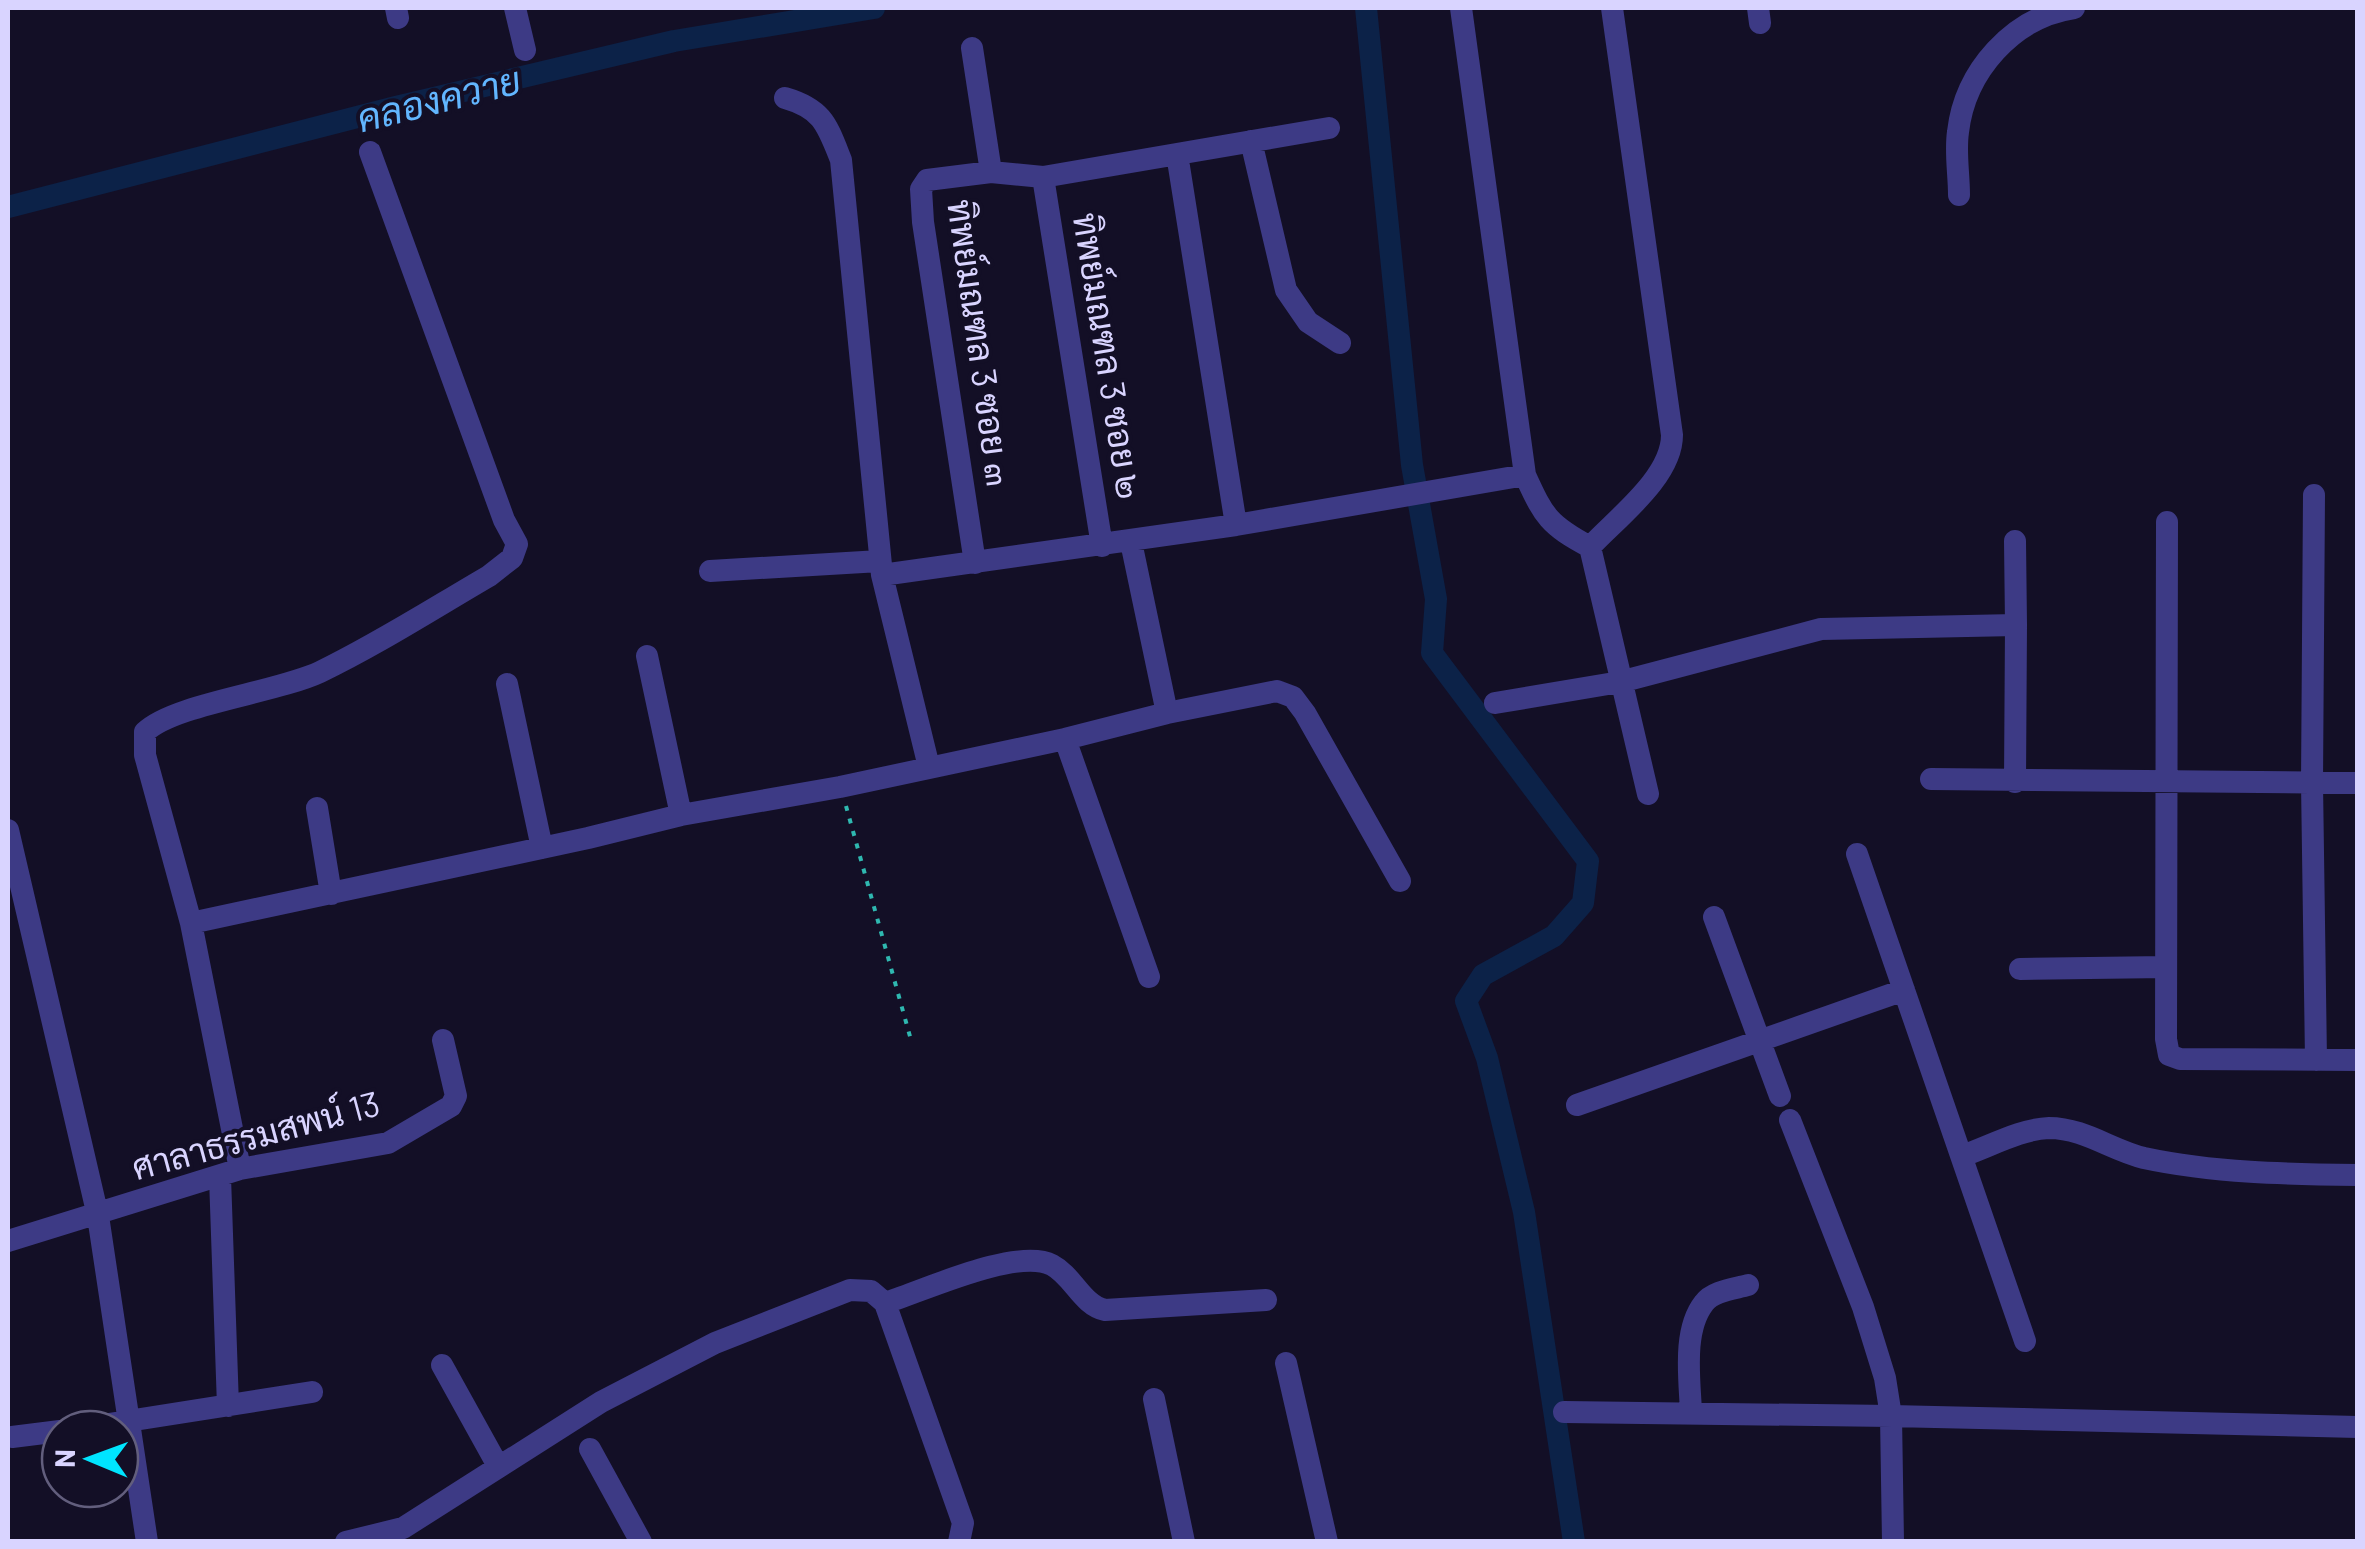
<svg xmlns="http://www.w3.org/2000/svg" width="2365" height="1549" font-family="Barlow,Sarabun,sans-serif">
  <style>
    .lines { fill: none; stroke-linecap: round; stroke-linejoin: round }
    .canal { stroke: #0c2248; stroke-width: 22 }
    .path { stroke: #2fb8b0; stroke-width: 4; stroke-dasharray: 5 8; stroke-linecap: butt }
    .minor { stroke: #3d3a85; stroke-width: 22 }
    .labels { text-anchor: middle; stroke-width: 8; stroke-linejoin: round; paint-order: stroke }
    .street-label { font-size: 35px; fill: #d9d4ff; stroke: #130f26 }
    .water-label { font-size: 38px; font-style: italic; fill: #62b6ff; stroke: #130f26 }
  </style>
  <rect width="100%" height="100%" fill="#130f26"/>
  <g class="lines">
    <!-- canal -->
    <path class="canal" d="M1366,8L1412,465L1436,599L1432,653L1588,861L1583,903L1554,936L1483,975L1466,1001L1487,1058L1524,1212L1574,1542
      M8,207L396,107L674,41L874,8"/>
    <!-- path -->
    <path class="path" d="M846,806L911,1040"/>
    <!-- minor -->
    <path class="minor" d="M396,8L398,18
      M515,8L525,50
      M1461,8L1525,475C1544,517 1549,525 1590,547L1648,794
      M1758,8L1760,23
      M972,48L991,172
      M785,98C823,109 827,125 841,160L882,575L929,767
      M1251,141L1286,290L1308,322L1340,343
      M1177,154L1236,525
      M1043,177L1102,546
      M1959,195C1959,174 1955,152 1958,132C1965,71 2013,17 2074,8
      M2314,495L2312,783L2316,1060
      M2167,522L2166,1039L2169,1055L2180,1059L2358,1060
      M2015,541L2016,625
      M1131,542L1167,713
      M1590,547C1618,517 1672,477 1672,435L1612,8
      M975,563L923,222L921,189L927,180L991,172L1043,177L1329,128
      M710,571L880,561
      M882,575L1236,525L1525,475
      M647,656L681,815
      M507,684L542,848
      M1495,703L1620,682L1821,629L2016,625L2015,782
      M1065,739L1149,977
      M1931,779L2358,783
      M317,808L331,894
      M8,830L98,1216L147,1542
      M1857,854L2025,1341
      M1714,917L1780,1096
      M191,923L588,838L681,815L840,787L1065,739L1167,713L1277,691L1293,697L1305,713L1400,881
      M2020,969L2166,967
      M1577,1105L1904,990
      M1790,1120L1863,1307L1885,1378L1891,1416L1893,1542
      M1962,1156C1989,1147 2020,1129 2049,1128C2084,1128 2111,1150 2144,1158C2214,1173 2286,1174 2358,1175
      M240,1169L191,923L145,755V732C174,704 275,693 320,672C378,644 434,608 489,576L512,558L517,544L504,520L370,152
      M220,1177L228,1406
      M8,1241L240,1169L388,1143L451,1106L456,1096L443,1040
      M885,1303C923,1291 1017,1247 1052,1265C1073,1276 1082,1305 1105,1310L1266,1300
      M1286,1363L1327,1542
      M442,1365L498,1466
      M1154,1399L1184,1542
      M1564,1412L1891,1416L2358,1427
      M1691,1413C1690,1381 1682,1331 1704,1303C1713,1291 1734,1289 1748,1285
      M77,1429L312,1392
      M12,1437L60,1431
      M590,1449L641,1542
      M346,1542L403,1528L601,1402L715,1343L850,1290L871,1291L885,1303L963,1523L959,1542"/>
  </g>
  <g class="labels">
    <!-- street labels -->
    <g class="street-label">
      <text transform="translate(979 343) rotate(82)" y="12">ทิพย์มณฑล 3 ซอย ๓</text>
      <text transform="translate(1107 356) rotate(81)" y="12">ทิพย์มณฑล 3 ซอย ๒</text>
      <text transform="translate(256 1136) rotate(-15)" y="12">ศาลาธรรมสพน์ 13</text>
    </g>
    <!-- water labels -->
    <g class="water-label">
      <text transform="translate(439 100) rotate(-14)" y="13">คลองควาย</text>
    </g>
  </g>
  <!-- border -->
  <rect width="2365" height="1549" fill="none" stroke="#d9d4ff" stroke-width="20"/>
  <!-- north arrow -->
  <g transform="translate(90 1459) rotate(271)"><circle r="48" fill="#130f26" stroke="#625e7d" stroke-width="2.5"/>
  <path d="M0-8L18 38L0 25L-18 38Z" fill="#00e5ff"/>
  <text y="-15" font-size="28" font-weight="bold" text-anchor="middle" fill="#d9d4ff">N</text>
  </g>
</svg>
